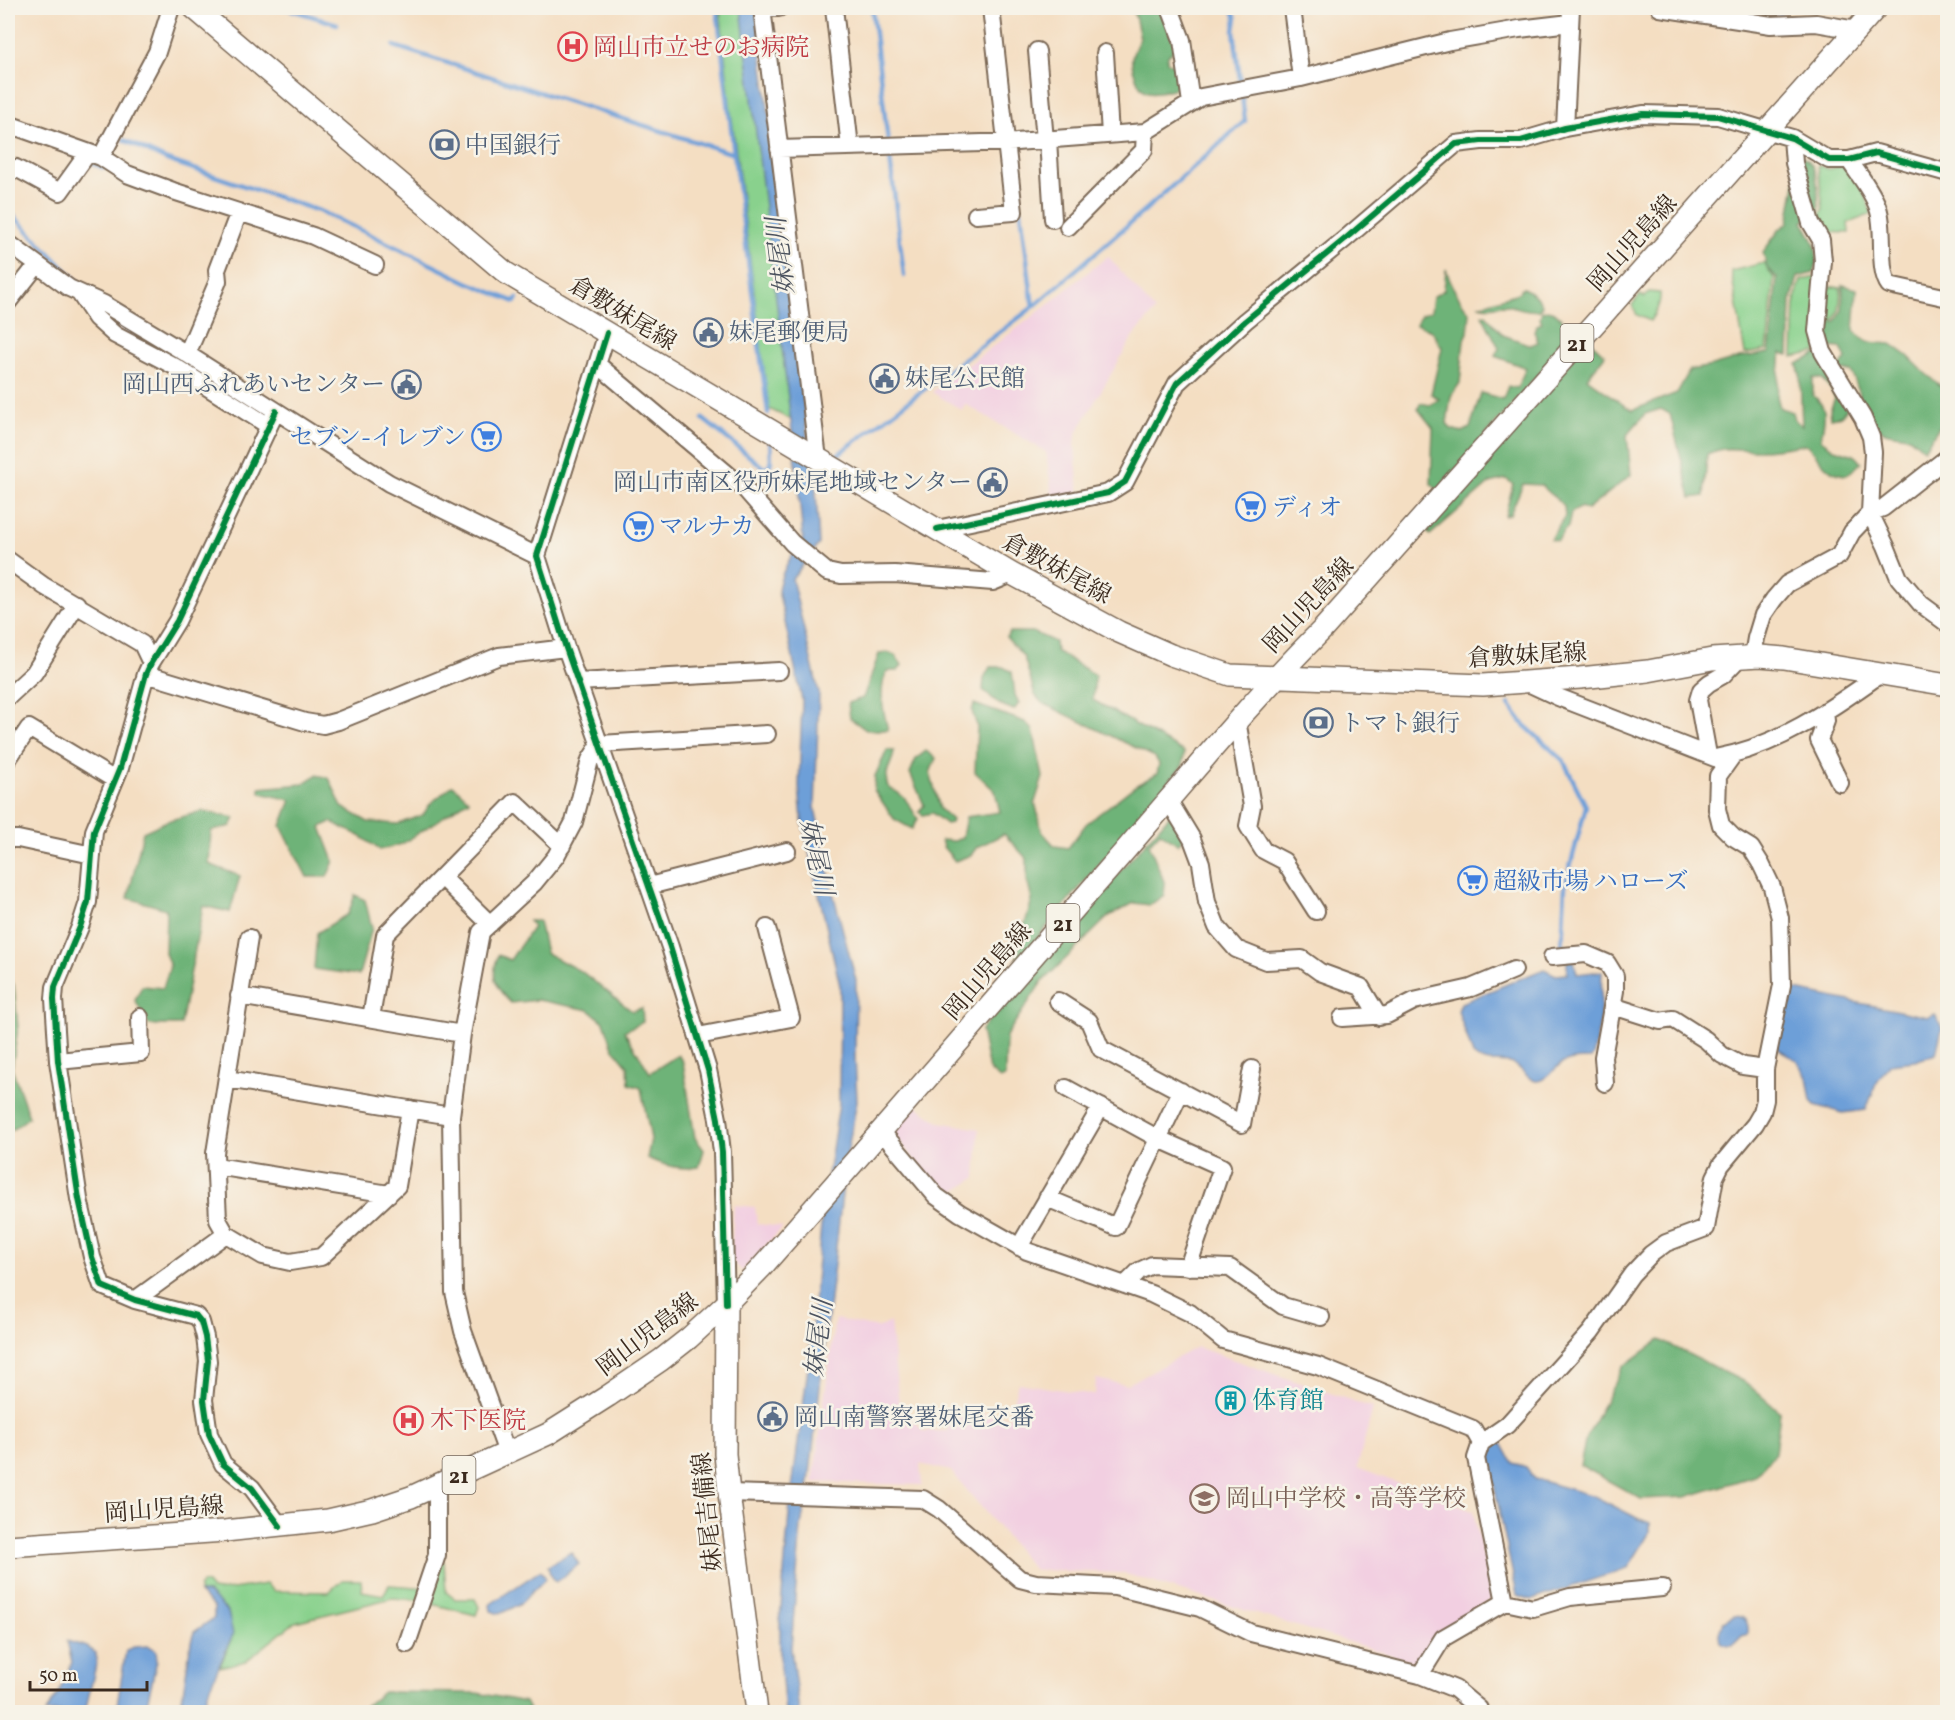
<svg xmlns="http://www.w3.org/2000/svg" width="1955" height="1720" font-family="Vollkorn,'Noto Serif JP',serif">
  <style>
    .built { fill: #f2cfe1 }
    .green { fill: #89d18d; stroke: #627e56; stroke-width: 1.5 }
    .forest { fill: #6eb378; stroke: #546e4b; stroke-width: 1.5 }
    .water { fill: #6d9fd8; stroke: #54647b; stroke-width: 1.5 }
    .lines { fill: none; stroke-linecap: round; stroke-linejoin: round }
    .stream { stroke: #6d9fd8; stroke-width: 4.5 }
    .minor-casing { stroke: #7c6957; stroke-width: 20 }
    .major-casing { stroke: #7c6957; stroke-width: 24 }
    .minor { stroke: #fff; stroke-width: 16 }
    .major { stroke: #fff; stroke-width: 21 }
    .cycleway-casing { stroke: #f7f3e8; stroke-width: 10 }
    .cycleway { stroke: #00873e; stroke-width: 6 }
    .labels { text-anchor: middle; stroke-width: 5; stroke-linejoin: round; paint-order: stroke }
    .shield { fill: #f7f3e8; stroke: #73665b; stroke-width: 1.5 }
    .shield-label { font-size: 22px; font-weight: bold; fill: #3b2a1e }
    .health-label { font-size: 24px; fill: #be3a42; stroke: #f7f3e8; text-anchor: start }
    .service-label { font-size: 24px; fill: #4e5e75; stroke: #f7f3e8; text-anchor: start }
    .street-label { font-size: 24px; fill: #3b2a1e; stroke: #f7f3e8 }
    .shop-label { font-size: 24px; fill: #366cbe; stroke: #f7f3e8; text-anchor: start }
    .culture-label { font-size: 24px; fill: #0d838f; stroke: #f7f3e8; text-anchor: start }
    .education-label { font-size: 24px; fill: #785e54; stroke: #f7f3e8; text-anchor: start }
    .water-label { font-size: 26px; font-style: italic; fill: #4c535f; stroke: #f7f3e8 }
  </style>
  <rect width="100%" height="100%" fill="#f7f3e8"/>
  <filter id="ink" filterUnits="userSpaceOnUse"><feTurbulence type="fractalNoise" baseFrequency=".0167" numOctaves="2"/><feDisplacementMap in="SourceGraphic" scale="12" xChannelSelector="R" yChannelSelector="G"/><feConvolveMatrix kernelMatrix="1 2 1 2 8 2 1 2 1" color-interpolation-filters="sRGB"/></filter>
  <filter id="wash" filterUnits="userSpaceOnUse"><feTurbulence type="fractalNoise" baseFrequency=".008" numOctaves="4" result="noise"/><feDisplacementMap in="SourceGraphic" scale="24" xChannelSelector="R" yChannelSelector="G"/><feGaussianBlur stdDeviation="1.35" result="paint"/><feColorMatrix in="noise" values="0 0 0 0 0 0 0 0 0 0 0 0 0 0 0 0 0 1.4 0 .05"/><feComposite in="paint" operator="in"/></filter>
  <g filter="url(#wash)">
    <rect width="100%" height="100%" fill="#f4dec2"/>
    <!-- built -->
    <path class="built" d="M1108,256L1155,311L1132,338L1076,434L1075,445L1079,495L1053,501L1046,452L965,404L962,410L932,392L1032,317Z
      M915,1105L939,1122L979,1129L976,1178L945,1197L891,1131Z
      M734,1205L755,1207L757,1224L783,1227L742,1271L731,1260Z
      M835,1319L878,1328L890,1322L900,1413L916,1423L923,1431H947L953,1408L1009,1418L1018,1383L1095,1395L1096,1379L1126,1385L1197,1347L1373,1408L1357,1468L1473,1511L1493,1599L1440,1631L1418,1663L1123,1573L1034,1570L951,1471L920,1464L922,1485L813,1482Z"/>
    <!-- green -->
    <path class="green" d="M720,8H755L798,423L769,409L730,103Z
      M1818,165L1829,169L1845,165L1862,189L1872,214L1848,223L1849,233L1821,232L1818,220L1823,210Z
      M1764,263L1774,278L1767,350L1745,354L1731,271Z
      M1818,277L1817,352L1793,357L1795,299L1801,280Z
      M1826,286L1841,288L1839,310L1834,320L1820,323Z
      M1649,292L1660,293C1661,304 1656,312 1650,321L1637,315L1632,305L1640,295L1645,297Z
      M440,1560L444,1562L446,1592L455,1599H475L479,1607L476,1615L416,1600L392,1598L295,1622L246,1661L220,1667L233,1634L209,1593H199V1587L202,1583L207,1584L212,1590L219,1591L266,1584L274,1591L329,1592L342,1580H361L362,1591L383,1595L389,1585L430,1588Z"/>
    <!-- forest -->
    <path class="forest" d="M1130,8H1160L1176,48L1168,55L1167,61L1171,64H1180L1183,75L1176,88C1168,90 1157,94 1148,92C1143,91 1140,87 1138,82C1129,62 1130,57 1140,38L1135,16Z
      M1800,156C1821,162 1817,192 1819,210L1803,222C1814,239 1821,253 1814,273L1798,277L1791,301L1789,355L1781,353L1777,396L1780,408L1793,412L1795,420L1802,426L1800,374L1797,364L1817,354L1839,367L1846,359L1841,348L1827,347L1822,326L1836,321L1842,310L1843,285L1857,289L1854,331L1867,342L1891,344L1908,356L1926,374L1946,390L1942,408L1943,421L1924,449C1919,446 1914,440 1909,437C1901,433 1891,436 1881,430C1861,419 1861,390 1851,372L1844,370L1833,379L1850,404L1841,416L1831,418L1830,410L1835,398L1830,388L1822,379L1813,378V395C1831,411 1823,419 1821,440L1834,449L1854,455L1861,463L1847,475C1825,474 1821,458 1806,444C1790,447 1775,450 1759,450C1737,450 1729,445 1707,454L1704,496L1691,498L1670,414L1661,409L1645,414L1627,435L1631,475L1587,510L1581,507L1571,513L1568,527L1562,533L1558,541L1550,539L1565,516L1564,506L1541,485L1523,484L1510,514L1505,516L1513,484L1506,479L1490,483L1430,535L1426,531L1589,340L1605,355L1587,378L1625,406L1633,410L1677,393L1690,370L1712,366L1743,357L1769,353L1777,278L1767,268L1763,252L1780,229L1788,223Z
      M1446,269C1451,287 1458,299 1470,313L1468,333L1464,340L1460,383L1451,396L1447,423L1451,429L1462,432L1470,428L1481,393L1503,399L1508,386L1517,388L1526,368L1495,356L1499,348L1482,315H1486L1503,335L1531,345L1538,342L1534,331L1536,326L1542,322L1540,318L1542,311C1555,307 1562,319 1569,329V339L1438,490L1431,484L1433,428L1418,409L1420,403L1430,405L1439,399L1431,394L1442,348L1432,331L1416,324L1421,315L1431,311L1433,297L1444,290Z
      M1523,288C1532,292 1537,296 1542,305L1540,310C1528,313 1517,306 1505,305C1494,305 1492,309 1480,305L1518,293Z
      M1010,632H1033L1055,642L1056,651L1095,675L1093,700L1184,752L1183,765L1016,963L1021,937L1032,900L1027,880V859L1004,834L977,847L971,855L955,861L943,847L941,840L955,841L962,837L966,817L1000,812L995,791L975,772L977,726L972,711L974,704L1025,722L1033,730L1043,777L1035,802L1042,832L1055,846L1068,848L1086,824L1135,786L1157,774L1159,764L1155,757L1042,703L1035,695L1024,657L1006,637Z
      M887,652L895,655L902,665L898,671H887C878,690 883,710 888,730H866L850,718L848,703L863,698L879,654Z
      M990,667H1003L1012,672L1015,695L1019,703L1014,710L999,704L983,690L984,678Z
      M887,750L894,751C893,764 888,765 887,774C884,791 893,788 901,795C908,800 913,812 918,819L912,829L894,819L874,790L875,776Z
      M926,751L936,758L930,773L940,809L952,820L951,823L946,824L932,813L923,815L919,812L924,805L910,773L916,759Z
      M316,775L329,778L342,807L368,822L398,824L423,815L430,804L453,785L469,800L402,844L380,850L360,836L331,822L321,827L334,861L327,877H307L281,826L291,800L260,793V788L303,784Z
      M203,811L235,818L231,826L211,831L209,864L240,876L230,912L203,906L181,1025H149L135,1000L142,986L163,988L170,966L165,953L166,909L128,898L143,832L167,821Z
      M1171,814L1185,836L1178,844L1160,832L1149,844L1165,884L1164,895L1150,905L1134,903L1109,916L1041,983L1006,1036L1005,1077L1000,1079L989,1070L981,1030L1037,964Z
      M355,895L365,900L372,928L359,975L314,969L317,933L348,914Z
      M529,921H539L546,953L582,972L632,1011L642,1008L643,1022L624,1031L650,1073L678,1055L683,1062L695,1138L704,1150L699,1167C681,1170 664,1166 647,1158L651,1139L641,1088L629,1084L628,1066L613,1048L604,1022L589,1010L538,1000L511,1003C494,987 491,977 498,955L510,960L533,927Z
      M8,976L14,985L18,1028L12,1068L29,1117L8,1133Z
      M1660,1340L1746,1383L1780,1412L1775,1453L1754,1476L1686,1497L1641,1499L1580,1465L1586,1438L1623,1367Z
      M383,1692L477,1693L525,1702L530,1712H358Z"/>
    <!-- water -->
    <path class="water" d="M741,8H756L812,473L815,474L819,544L792,579L819,693L815,808L832,889L856,980L855,1056L857,1101L846,1160L809,1482L801,1526L791,1648L799,1712H785L780,1661V1618L790,1503L809,1360L822,1214L839,1104L840,986L802,820L799,787L802,700L778,590C781,571 791,555 803,539L796,464Z
      M1574,960L1577,974L1602,971L1600,1023L1593,1056L1591,1059C1581,1059 1572,1059 1563,1063C1555,1067 1545,1082 1536,1081C1527,1080 1522,1067 1513,1064C1499,1060 1485,1066 1473,1055L1458,1011L1461,1003L1544,969L1556,975L1567,974V961Z
      M1786,988L1928,1017L1935,1014L1942,1028L1936,1054L1915,1061L1889,1064L1876,1084L1866,1110L1843,1113L1815,1105L1811,1101L1807,1077L1796,1060L1774,1046Z
      M1499,1438L1513,1463L1526,1467L1535,1479L1594,1496L1637,1518L1650,1523V1532L1628,1568L1532,1600L1517,1595L1492,1475H1487L1481,1458L1485,1445Z
      M571,1552L579,1564L556,1582L550,1574L548,1566Z
      M540,1571L544,1575L545,1579L519,1605L499,1614L491,1611L490,1605L492,1603Z
      M199,1593H208L228,1612L233,1634L209,1689L202,1712H180L191,1642L194,1632L214,1618V1607Z
      M1734,1616C1746,1616 1749,1623 1748,1634L1742,1636L1733,1645C1716,1646 1717,1634 1723,1622Z
      M67,1641L87,1647L96,1653V1665L85,1712H46L58,1694L72,1662Z
      M148,1646L156,1650L157,1660L145,1712H116L126,1650L134,1647Z"/>
    <g class="lines">
      <!-- stream -->
      <path class="stream" d="M286,8L337,24
        M717,8L734,154L768,413
        M860,8H866
        M872,8L904,276
        M1713,8L1780,13L1782,8
        M394,46L734,154
        M124,140L167,160L319,211L367,233L467,282L515,302L517,298
        M86,160L103,168L105,165
        M8,210L83,288
        M1021,211L1033,307
        M103,313L114,322L159,349
        M703,419L764,468L769,467L771,462L770,440
        M836,456L1033,307L1143,212L1245,121L1234,31L1236,18L1232,8
        M1509,704L1523,724L1563,760L1586,806L1565,886L1562,948H1566"/>
    </g>
  </g>
  <g filter="url(#ink)">
    <g class="lines">
      <defs>
        <path id="minor" d="M762,8L818,459
          M762,8H779
          M834,8L850,147
          M1170,8L1182,40L1191,103
          M1292,8L1301,78L1450,41L1519,29L1570,23
          M1660,8L1771,25L1816,23L1856,30
          M1037,51L1045,140
          M1105,53L1110,135
          M8,124L101,157L127,174L173,191L313,236L375,265
          M1565,128L1571,8
          M1792,138L1794,163L1811,223L1821,240L1823,261L1817,331L1823,352L1863,418L1871,437L1873,452L1870,513L1886,546L1899,578L1921,604L1948,624
          M1048,140L1053,219
          M779,149L1016,142L1145,132L1201,97L1301,78
          M101,157L157,52L171,8
          M1849,160C1858,174 1873,192 1878,208C1886,230 1877,269 1889,285L1948,298
          M8,174L16,168L60,192L88,153
          M976,215L1014,212L991,8
          M1068,227L1144,150L1145,132
          M8,243L69,288L104,304L187,354L389,483L537,556
          M80,294L96,318L115,335L174,366L269,426
          M8,302L37,265
          M607,333L537,556L566,648L670,947L708,1070L718,1119L722,1152L726,1304
          M187,354L218,281L217,270L239,212
          M597,364L744,488L792,543L827,572L841,575L895,574L993,582L1012,574
          M276,411L177,621L151,663L146,674L120,768L94,831L88,902L80,927L55,987L54,999L58,1061L79,1199L92,1257L102,1286L135,1300L196,1316L201,1322L205,1337L208,1361L204,1400L209,1434L223,1464L252,1488L280,1526
          M937,529L1108,493L1125,482L1177,383L1245,321L1345,239L1456,144L1481,141H1521L1565,128L1643,114L1718,116L1792,138L1829,160H1849L1876,153L1948,173
          M8,560L44,586L142,644L151,663
          M1753,656L1756,638L1763,615L1774,599L1787,584L1839,556L1852,532L1870,513L1883,508L1948,457
          M146,674L305,722L323,725L338,721L499,656L566,648
          M578,682L779,671
          M1528,683L1558,697L1715,758C1776,747 1830,710 1879,675
          M8,697L34,673L77,604
          M1825,711L1826,721L1819,740L1840,783
          M1237,720L1252,806L1248,826L1263,850L1284,861L1316,911
          M600,744L767,734
          M1708,755L1698,700L1701,690L1709,683L1723,675L1740,657
          M8,759L29,728L115,780
          M1169,801L1192,839L1201,863L1207,902L1217,927L1236,949L1266,961L1302,959L1320,972L1361,987L1379,1017
          M8,839H18L92,855
          M442,877L490,924
          M649,886L787,851
          M249,938L215,1153L218,1220L226,1234L263,1256L290,1262L321,1257L397,1186L410,1109
          M1552,957L1586,954L1607,963L1615,976V991L1603,1057L1605,1083
          M239,996L462,1034
          M1058,1001L1089,1021L1101,1049L1242,1124L1252,1069
          M1613,1006L1660,1021L1673,1019L1706,1040L1722,1055L1743,1066L1765,1069
          M371,1018L385,935L515,802L562,846
          M1342,1018L1387,1015L1414,1001L1471,988L1514,970
          M698,1036L791,1018L767,928
          M58,1061L141,1053L140,1017
          M227,1079L451,1116
          M1066,1088L1159,1139L1222,1167L1188,1267
          M881,1131L936,1196L960,1213L1027,1251L1151,1294L1190,1313L1223,1340L1318,1366L1473,1429L1481,1443L1476,1458L1505,1602L1443,1638L1420,1675
          M216,1166L389,1194
          M1047,1198L1116,1227L1181,1091
          M1019,1247L1101,1107
          M1125,1285L1139,1271L1152,1265L1230,1268L1283,1306L1321,1317
          M135,1300L226,1234
          M1481,1443L1507,1425L1591,1332L1632,1274L1651,1254L1666,1243L1706,1228L1715,1177L1721,1165L1755,1124L1762,1112L1765,1100V1069L1782,985L1780,918L1772,887L1761,864L1751,848L1733,837L1721,825L1717,809L1718,776L1733,755
          M507,1453L463,1331L454,1292L451,1116L462,1034L481,932L534,883L556,856L574,822L590,760L600,744
          M729,1493L923,1499L939,1509L1020,1579L1036,1583L1115,1587L1200,1608L1251,1633L1420,1675L1455,1689L1479,1709V1712
          M1505,1602L1533,1608L1570,1597L1662,1588
          M407,1644L437,1555V1485"/>
        <path id="major" d="M194,8L506,273L1012,574L1119,632L1171,655L1230,675L1483,685L1580,678L1648,671L1712,659L1760,656L1784,658L1948,685
          M726,1304L725,1454L729,1493L757,1712
          M8,1546L225,1531L328,1520L372,1510L411,1497L548,1434L608,1396L661,1360L689,1338L726,1304L761,1268C878,1136 993,1002 1109,869C1180,788 1247,705 1323,629L1876,8"/>
      </defs>
      <!-- minor casing -->
      <use href="#minor" class="minor-casing"/>
      <!-- major casing -->
      <use href="#major" class="major-casing"/>
      <!-- minor -->
      <use href="#minor" class="minor"/>
      <!-- major -->
      <use href="#major" class="major"/>
      <defs>
        <path id="cycleway" d="M607,333L537,556L566,648L670,947L708,1070L718,1119L722,1152L726,1304
          M276,411L177,621L151,663L146,674L120,768L94,831L88,902L80,927L55,987L54,999L58,1061L79,1199L92,1257L102,1286L135,1300L196,1316L201,1322L205,1337L208,1361L204,1400L209,1434L223,1464L252,1488L280,1526
          M937,529L1108,493L1125,482L1177,383L1245,321L1345,239L1456,144L1481,141H1521L1565,128L1643,114L1718,116L1792,138L1829,160H1849L1876,153L1948,173"/>
      </defs>
      <!-- cycleway casing -->
      <use href="#cycleway" class="cycleway-casing"/>
      <!-- cycleway -->
      <use href="#cycleway" class="cycleway"/>
    </g>
  </g>
  <!-- icons -->
  <defs>
    <symbol id="hospital-ring" viewBox="-11 -11 22 22"><circle r="9.5" fill="#f7f3e8" stroke="#e0444e" stroke-width="1.5"/><path d="M-5-5h3v3.5h4V-5h3V5h-3V1.5h-4V5h-3Z" fill="#e0444e"/></symbol>
    <symbol id="bank-ring" viewBox="-11 -11 22 22"><circle r="9.5" fill="#f7f3e8" stroke="#5c6f8a" stroke-width="1.5"/><path d="M-6-4H6V4H-6ZM0-2.3a2.3 2.3 0 1 0 0 4.6a2.3 2.3 0 1 0 0-4.6Z" fill="#5c6f8a"/></symbol>
    <symbol id="civic-ring" viewBox="-11 -11 22 22"><circle r="9.5" fill="#f7f3e8" stroke="#5c6f8a" stroke-width="1.5"/><path d="M-.6-6.5H3V-4.5H.6V-3L4-1V1h2V6H-6V1h2V-1L-.6-3ZM-1.2 2.5V6h2.4V2.5Z" fill="#5c6f8a"/></symbol>
    <symbol id="supermarket-ring" viewBox="-11 -11 22 22"><circle r="9.5" fill="#f7f3e8" stroke="#3f7fe0" stroke-width="1.5"/><path d="M-6-5.5h2.5l.6 2H6L4.5 2H-2.5L-4.4-4H-6ZM-1.5 3.2a1.3 1.3 0 1 0 .1 0ZM3 3.2a1.3 1.3 0 1 0 .1 0Z" fill="#3f7fe0"/></symbol>
    <symbol id="building-ring" viewBox="-11 -11 22 22"><circle r="9.5" fill="#f7f3e8" stroke="#0f9aa8" stroke-width="1.5"/><path d="M-4-6H4V6H1V3H-1V6H-4ZM-2.5-4.3h1.7v1.8h-1.7ZM.8-4.3h1.7v1.8H.8ZM-2.5-1h1.7V.8h-1.7ZM.8-1h1.7V.8H.8Z" fill="#0f9aa8"/></symbol>
    <symbol id="school-ring" viewBox="-11 -11 22 22"><circle r="9.5" fill="#f7f3e8" stroke="#8d6e63" stroke-width="1.5"/><path d="M0-5L7-2L0 1L-7-2ZM-4 1L0 2.5L4 1V4Q0 6-4 4Z" fill="#8d6e63"/></symbol>
  </defs>
  <g fill-rule="evenodd">
    <use href="#hospital-ring" x="556" y="30" width="33" height="33"/>
    <use href="#bank-ring" x="428" y="128" width="33" height="33"/>
    <use href="#civic-ring" x="692" y="316" width="33" height="33"/>
    <use href="#civic-ring" x="868" y="362" width="33" height="33"/>
    <use href="#civic-ring" x="390" y="368" width="33" height="33"/>
    <use href="#supermarket-ring" x="470" y="420" width="33" height="33"/>
    <use href="#civic-ring" x="976" y="466" width="33" height="33"/>
    <use href="#supermarket-ring" x="1234" y="490" width="33" height="33"/>
    <use href="#supermarket-ring" x="622" y="510" width="33" height="33"/>
    <use href="#bank-ring" x="1302" y="706" width="33" height="33"/>
    <use href="#supermarket-ring" x="1456" y="864" width="33" height="33"/>
    <use href="#building-ring" x="1214" y="1384" width="33" height="33"/>
    <use href="#civic-ring" x="756" y="1400" width="33" height="33"/>
    <use href="#hospital-ring" x="392" y="1404" width="33" height="33"/>
    <use href="#school-ring" x="1188" y="1482" width="33" height="33"/>
  </g>
  <g class="labels">
    <!-- shield labels -->
    <g class="shield">
      <rect x="1560.5" y="324" width="33" height="38" rx="4.5"/>
      <rect x="1046.5" y="904" width="33" height="38" rx="4.5"/>
      <rect x="442.5" y="1456" width="33" height="38" rx="4.5"/>
    </g>
    <g class="shield-label">
      <text x="1577" y="351">21</text>
      <text x="1063" y="931">21</text>
      <text x="459" y="1483">21</text>
    </g>
    <!-- health labels -->
    <g class="health-label">
      <text x="593" y="55">岡山市立せのお病院</text>
      <text x="430" y="1428">木下医院</text>
    </g>
    <!-- service labels -->
    <g class="service-label">
      <text x="465" y="153">中国銀行</text>
      <text x="729" y="340">妹尾郵便局</text>
      <text x="905" y="386">妹尾公民館</text>
      <text x="385" y="392" text-anchor="end">岡山西ふれあいセンター</text>
      <text x="972" y="490" text-anchor="end">岡山市南区役所妹尾地域センター</text>
      <text x="1340" y="731">トマト銀行</text>
      <text x="794" y="1425">岡山南警察署妹尾交番</text>
    </g>
    <!-- street labels -->
    <g class="street-label">
      <text transform="translate(1632 243) rotate(-48)" y="8">岡山児島線</text>
      <text transform="translate(623 313) rotate(31)" y="8">倉敷妹尾線</text>
      <text transform="translate(1057 568) rotate(29)" y="8">倉敷妹尾線</text>
      <text transform="translate(1308 605) rotate(-47)" y="8">岡山児島線</text>
      <text transform="translate(1527 655) rotate(-3)" y="8">倉敷妹尾線</text>
      <text transform="translate(987 971) rotate(-49)" y="8">岡山児島線</text>
      <text transform="translate(647 1334) rotate(-37)" y="8">岡山児島線</text>
      <text transform="translate(164 1509) rotate(-4)" y="8">岡山児島線</text>
      <text transform="translate(707 1512) rotate(-96)" y="8">妹尾吉備線</text>
    </g>
    <!-- shop labels -->
    <g class="shop-label">
      <text x="466" y="445" text-anchor="end">セブン-イレブン</text>
      <text x="1272" y="515">ディオ</text>
      <text x="659" y="534">マルナカ</text>
      <text x="1493" y="889">超級市場 ハローズ</text>
    </g>
    <!-- culture labels -->
    <g class="culture-label">
      <text x="1252" y="1408">体育館</text>
    </g>
    <!-- education labels -->
    <g class="education-label">
      <text x="1226" y="1506">岡山中学校・高等学校</text>
    </g>
    <!-- water labels -->
    <g class="water-label">
      <text transform="translate(780 256) rotate(-97)" y="9">妹尾川</text>
      <text transform="translate(817 857) rotate(78)" y="9">妹尾川</text>
      <text transform="translate(818 1338) rotate(-83)" y="9">妹尾川</text>
    </g>
  </g>
  <!-- margin -->
  <rect width="1955" height="1720" fill="none" stroke="#f7f3e8" stroke-width="30"/>
  <!-- scale -->
  <path d="M30 1681v9h117v-9" fill="none" stroke="#3b2a1e" stroke-width="3"/>
  <text x="39" y="1681" font-size="18" fill="#3b2a1e" stroke="#f7f3e8" stroke-width="4.5" paint-order="stroke">50 m</text>
</svg>
